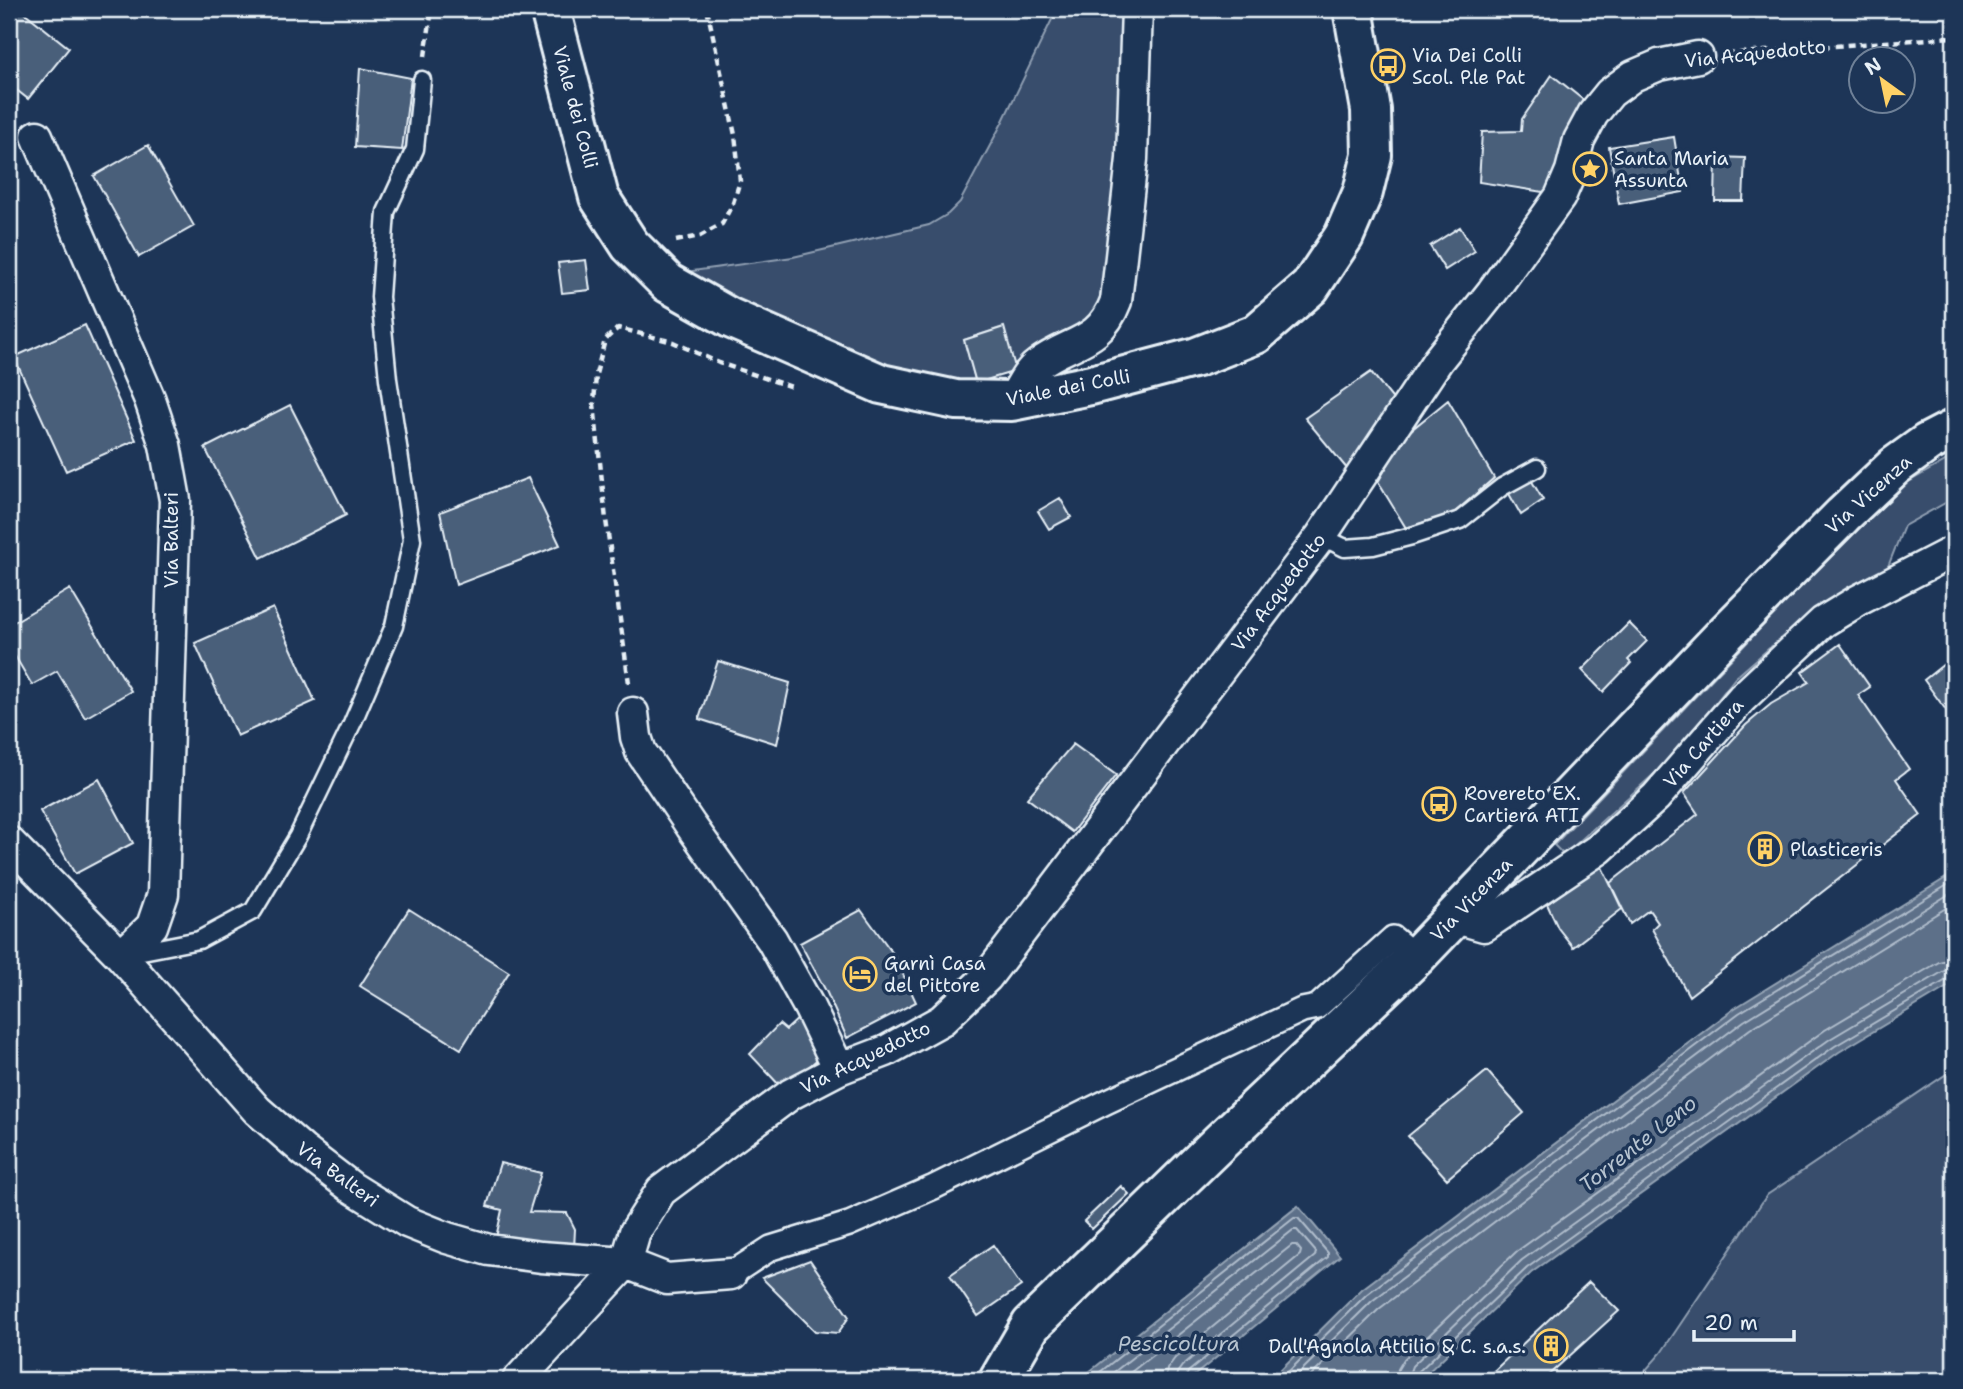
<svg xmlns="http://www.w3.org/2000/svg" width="1963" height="1389" font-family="'Shantell Sans',sans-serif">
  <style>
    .green { fill: #374d6c; stroke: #909fb2; stroke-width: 2 }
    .water { fill: #5d7089; stroke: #95a4b5; stroke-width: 2 }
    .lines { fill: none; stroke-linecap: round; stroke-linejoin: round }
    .shore { stroke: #b0bdcc; stroke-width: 2 }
    .building { fill: #495e7a; stroke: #e8f1f8; stroke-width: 2 }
    .service-casing { stroke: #e8f1f8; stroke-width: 21 }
    .pedestrian-casing { stroke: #e8f1f8; stroke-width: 28 }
    .minor-casing { stroke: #e8f1f8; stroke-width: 35 }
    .secondary-casing { stroke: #e8f1f8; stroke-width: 44 }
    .primary-casing { stroke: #e8f1f8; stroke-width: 44 }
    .path { stroke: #e8f1f8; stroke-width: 4.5; stroke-dasharray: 7 5; stroke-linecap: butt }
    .service { stroke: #1d3557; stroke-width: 16 }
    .pedestrian { stroke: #1d3557; stroke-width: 23 }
    .minor { stroke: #1d3557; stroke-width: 30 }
    .secondary { stroke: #1d3557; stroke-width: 38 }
    .primary { stroke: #1d3557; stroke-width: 38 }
    .labels { text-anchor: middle; stroke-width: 7; stroke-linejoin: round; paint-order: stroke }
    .street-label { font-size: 19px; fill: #e8f1f8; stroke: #1d3557 }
    .poi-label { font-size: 19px; fill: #e8f1f8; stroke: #1d3557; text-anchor: start }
    .water-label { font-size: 21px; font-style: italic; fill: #b7c4d1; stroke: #1d3557 }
  </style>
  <rect width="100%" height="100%" fill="#1d3557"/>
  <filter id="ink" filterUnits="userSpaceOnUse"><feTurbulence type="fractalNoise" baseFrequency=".0143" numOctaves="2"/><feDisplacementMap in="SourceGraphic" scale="14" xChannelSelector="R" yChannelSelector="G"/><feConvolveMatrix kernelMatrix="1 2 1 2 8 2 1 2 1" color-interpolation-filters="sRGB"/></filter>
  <g filter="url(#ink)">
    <!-- green -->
    <path class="green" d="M1057,9H1132L1106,312L1054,347L1013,364L1003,327L964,340L976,383C942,380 907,377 874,365C809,340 746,305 685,272L793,257L929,225L948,214L960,202L1002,123Z
      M1954,456V498L1904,526L1887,569L1833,598L1782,637L1735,678L1673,757L1564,855L1554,845L1797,590L1888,500L1905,484Z
      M1954,1069V1380H1637L1661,1353L1767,1195Z"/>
    <!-- water -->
    <path class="water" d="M1954,873V983L1839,1052L1531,1273L1420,1380H1270L1362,1289L1735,1008Z
      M1298,1206L1340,1256L1189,1380H1079Z"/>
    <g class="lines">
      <!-- shore -->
      <path class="shore" d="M1090,1380L1294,1218H1298L1328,1253V1257L1188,1372L1185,1380
        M1104,1380L1293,1230H1297L1316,1252L1315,1256L1182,1366L1177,1373L1176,1380
        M1121,1380L1292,1245H1296L1301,1251L1300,1255L1175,1358L1167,1369L1166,1380
        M1280,1380L1367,1294L1739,1013L1954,881
        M1292,1380L1372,1301L1744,1021L1954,891
        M1307,1380L1379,1309L1750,1029L1954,903
        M1397,1380L1398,1369L1404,1359L1516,1252L1825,1030L1939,962L1954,958
        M1407,1380L1412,1366L1522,1260L1830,1039L1944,971L1954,969
        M1416,1380L1418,1372L1527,1268L1835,1046L1948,979L1954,978"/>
    </g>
    <!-- building -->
    <path class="building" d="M17,9H20L69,48L28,99L9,84V19Z
      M360,68L411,78L402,150L355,147Z
      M1552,75L1587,103L1567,130L1550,193L1479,182L1482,132L1521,131L1522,119Z
      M1674,137L1683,192L1619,204L1609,147Z
      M148,145L194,226L139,257L94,176Z
      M1716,157L1745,158L1743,201H1715Z
      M1460,227L1475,251L1445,270L1430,246Z
      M586,260L590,290L562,293L558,263Z
      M85,325L136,440L66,471L14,357Z
      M1004,327L1016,371L976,383L964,340Z
      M1371,372L1396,403L1348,470L1305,418Z
      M1448,400L1494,478L1454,513L1406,528L1378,482L1405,435Z
      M290,405L346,515L261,558L205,448Z
      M528,478L560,545L456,585L440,512Z
      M1530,478L1543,500L1521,515L1508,492Z
      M1060,498L1071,517L1049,529L1038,511Z
      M70,589L131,691L85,718L57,671L32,685L9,646V625Z
      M273,608L315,701L237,736L195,643Z
      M1629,623L1647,641L1628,660L1631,663L1603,692L1582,670Z
      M1840,644L1870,687L1858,695L1909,769L1896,779L1921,815L1689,996L1652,929L1658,923L1649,910L1630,924L1610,883L1698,814L1684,793L1746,725L1771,704L1809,682L1802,672Z
      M1954,656V721L1924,680Z
      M718,661L790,683L777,744L699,719Z
      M1073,744L1116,775L1072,832L1027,798Z
      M99,779L133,843L75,874L40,811Z
      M1601,865L1622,909L1573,947L1558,928L1547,904Z
      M409,909L509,972L461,1049L360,986Z
      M861,910L894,955L916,1002L847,1038L827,993L800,943Z
      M815,1003L835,1044L783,1089L750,1054L779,1024L786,1030Z
      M1487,1071L1524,1113L1447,1179L1408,1136Z
      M500,1163L541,1173L529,1212L567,1213L575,1229L574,1249L495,1242L502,1210L487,1206Z
      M1121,1186L1129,1194L1092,1229L1084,1221Z
      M993,1245L1021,1286L978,1316L950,1275Z
      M810,1260L849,1317L838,1333L815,1331L762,1278Z
      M1589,1282L1619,1311L1543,1380H1484Z"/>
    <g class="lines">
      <defs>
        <path id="service" d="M1321,536L1345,548L1373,546L1412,536L1460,520L1502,487L1537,468
          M127,954L199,940L253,911L298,836L352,724L394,626L412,540L388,379L380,297L386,212L415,149L422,80"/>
        <path id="pedestrian" d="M731,1274L771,1248L849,1224L934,1187L1106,1102L1302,1010L1317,1007L1393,938L1416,957"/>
        <path id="minor" d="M37,136L150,400L165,445L175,500L163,894L152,926L121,956
          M1012,401C1019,390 1027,372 1037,365C1069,340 1099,346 1116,301L1132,159L1137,9
          M633,713L636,737L641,752L691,826L772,940L809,1007L839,1069
          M9,842L121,956L257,1110L304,1151L351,1187L407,1222L447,1238L489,1250L541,1257L626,1263L667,1279L731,1274
          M1453,917L1484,926L1599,849L1656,797L1742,698L1823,622L1859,600L1954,551
          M518,1380L626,1263L635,1232L661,1191L791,1094L839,1069L886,1051L942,1020L987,977L1321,536L1438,360L1492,292L1560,197L1571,171L1579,140L1593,114L1610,93L1633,76L1659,65L1698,57"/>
        <path id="secondary" d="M550,9L599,197L630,245L668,283L730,318L881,384L956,400L1012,401L1091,385L1197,357L1256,334L1310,287L1344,236L1363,192L1372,155L1371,110L1353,9"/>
        <path id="primary" d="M999,1380L1031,1325L1220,1142L1416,957L1726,633L1843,515L1895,466L1927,443L1954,429"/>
      </defs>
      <!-- service casing -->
      <use href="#service" class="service-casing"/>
      <!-- pedestrian casing -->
      <use href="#pedestrian" class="pedestrian-casing"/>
      <!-- minor casing -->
      <use href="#minor" class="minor-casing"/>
      <!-- secondary casing -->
      <use href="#secondary" class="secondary-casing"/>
      <!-- primary casing -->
      <use href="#primary" class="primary-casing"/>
      <!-- path -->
      <path class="path" d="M1727,54L1954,37
        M425,56L432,9
        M676,241L700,236L722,224L733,203L740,181L735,135L707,9
        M629,683L606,520L594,404L596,374L605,340L618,328L673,342L719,363L795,388"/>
      <!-- service -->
      <use href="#service" class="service"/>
      <!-- pedestrian -->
      <use href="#pedestrian" class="pedestrian"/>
      <!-- minor -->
      <use href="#minor" class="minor"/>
      <!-- secondary -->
      <use href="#secondary" class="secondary"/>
      <!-- primary -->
      <use href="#primary" class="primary"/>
    </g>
  </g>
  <!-- icons -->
  <defs>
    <symbol id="bus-ring" viewBox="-11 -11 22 22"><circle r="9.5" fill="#1d3557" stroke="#ffd166" stroke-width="1.5"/><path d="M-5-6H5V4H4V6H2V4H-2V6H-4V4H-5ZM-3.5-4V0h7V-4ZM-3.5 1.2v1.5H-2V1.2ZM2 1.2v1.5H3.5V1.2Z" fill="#ffd166"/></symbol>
    <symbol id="sight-ring" viewBox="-11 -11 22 22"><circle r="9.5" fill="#1d3557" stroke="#ffd166" stroke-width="1.5"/><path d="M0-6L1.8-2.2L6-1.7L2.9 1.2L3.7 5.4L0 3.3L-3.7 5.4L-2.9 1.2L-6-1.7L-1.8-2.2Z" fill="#ffd166"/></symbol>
    <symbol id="building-ring" viewBox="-11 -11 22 22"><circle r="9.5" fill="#1d3557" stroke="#ffd166" stroke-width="1.5"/><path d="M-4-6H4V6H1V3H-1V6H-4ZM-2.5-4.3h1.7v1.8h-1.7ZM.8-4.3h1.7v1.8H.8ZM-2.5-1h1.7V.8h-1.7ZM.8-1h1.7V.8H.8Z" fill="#ffd166"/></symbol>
    <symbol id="hotel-ring" viewBox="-11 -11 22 22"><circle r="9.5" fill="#1d3557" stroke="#ffd166" stroke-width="1.5"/><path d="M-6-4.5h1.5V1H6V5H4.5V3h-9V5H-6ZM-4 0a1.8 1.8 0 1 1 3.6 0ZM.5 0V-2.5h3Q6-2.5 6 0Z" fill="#ffd166"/></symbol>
  </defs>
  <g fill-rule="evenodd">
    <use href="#bus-ring" x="1369" y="47" width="38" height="38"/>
    <use href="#sight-ring" x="1571" y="150" width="38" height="38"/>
    <use href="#bus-ring" x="1420" y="785" width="38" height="38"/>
    <use href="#building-ring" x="1746" y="830" width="38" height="38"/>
    <use href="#hotel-ring" x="841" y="955" width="38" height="38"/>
    <use href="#building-ring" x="1532" y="1327" width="38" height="38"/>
  </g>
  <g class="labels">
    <!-- street labels -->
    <g class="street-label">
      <text transform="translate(1755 53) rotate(-6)" y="7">Via Acquedotto</text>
      <text transform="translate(576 107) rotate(75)" y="7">Viale dei Colli</text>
      <text transform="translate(1068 387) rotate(-11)" y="7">Viale dei Colli</text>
      <text transform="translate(1868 494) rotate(-42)" y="7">Via Vicenza</text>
      <text transform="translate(171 540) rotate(-90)" y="7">Via Balteri</text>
      <text transform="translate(1278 592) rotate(-53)" y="7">Via Acquedotto</text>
      <text transform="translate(1703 743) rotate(-49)" y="7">Via Cartiera</text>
      <text transform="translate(1471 899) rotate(-46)" y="7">Via Vicenza</text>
      <text transform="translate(865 1057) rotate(-26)" y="7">Via Acquedotto</text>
      <text transform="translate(338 1174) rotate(36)" y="7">Via Balteri</text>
    </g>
    <!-- poi labels -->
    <g class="poi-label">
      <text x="1412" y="62">Via Dei Colli<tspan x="1412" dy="22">Scol. P.le Pat</tspan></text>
      <text x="1614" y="165">Santa Maria<tspan x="1614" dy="22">Assunta</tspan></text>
      <text x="1464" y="800">Rovereto EX.<tspan x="1464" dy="22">Cartiera ATI</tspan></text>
      <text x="1790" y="856">Plasticeris</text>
      <text x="884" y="970">Garnì Casa<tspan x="884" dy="22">del Pittore</tspan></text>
      <text x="1526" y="1353" text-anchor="end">Dall'Agnola Attilio &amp; C. s.a.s.</text>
    </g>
    <!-- water labels -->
    <g class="water-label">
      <text transform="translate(1638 1144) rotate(-38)" y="7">Torrente Leno</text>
      <text x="1179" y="1351">Pescicoltura</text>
    </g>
  </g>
  <!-- margin -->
  <rect width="1963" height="1389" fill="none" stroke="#1d3557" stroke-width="35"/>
  <rect x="18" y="18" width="1928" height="1354" fill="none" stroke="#e8f1f8" stroke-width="2.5" filter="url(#ink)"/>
  <!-- north arrow -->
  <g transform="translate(1882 80) rotate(327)"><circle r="33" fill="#1d3557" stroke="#6e8097" stroke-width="2"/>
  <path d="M0-5L12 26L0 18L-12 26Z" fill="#ffd166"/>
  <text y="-10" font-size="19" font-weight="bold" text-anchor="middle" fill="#e8f1f8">N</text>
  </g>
  <!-- scale -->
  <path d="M1694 1330v10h100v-10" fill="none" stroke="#e8f1f8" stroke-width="3.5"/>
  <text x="1704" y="1330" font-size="21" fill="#e8f1f8" stroke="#1d3557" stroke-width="5" paint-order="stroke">20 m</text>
</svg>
